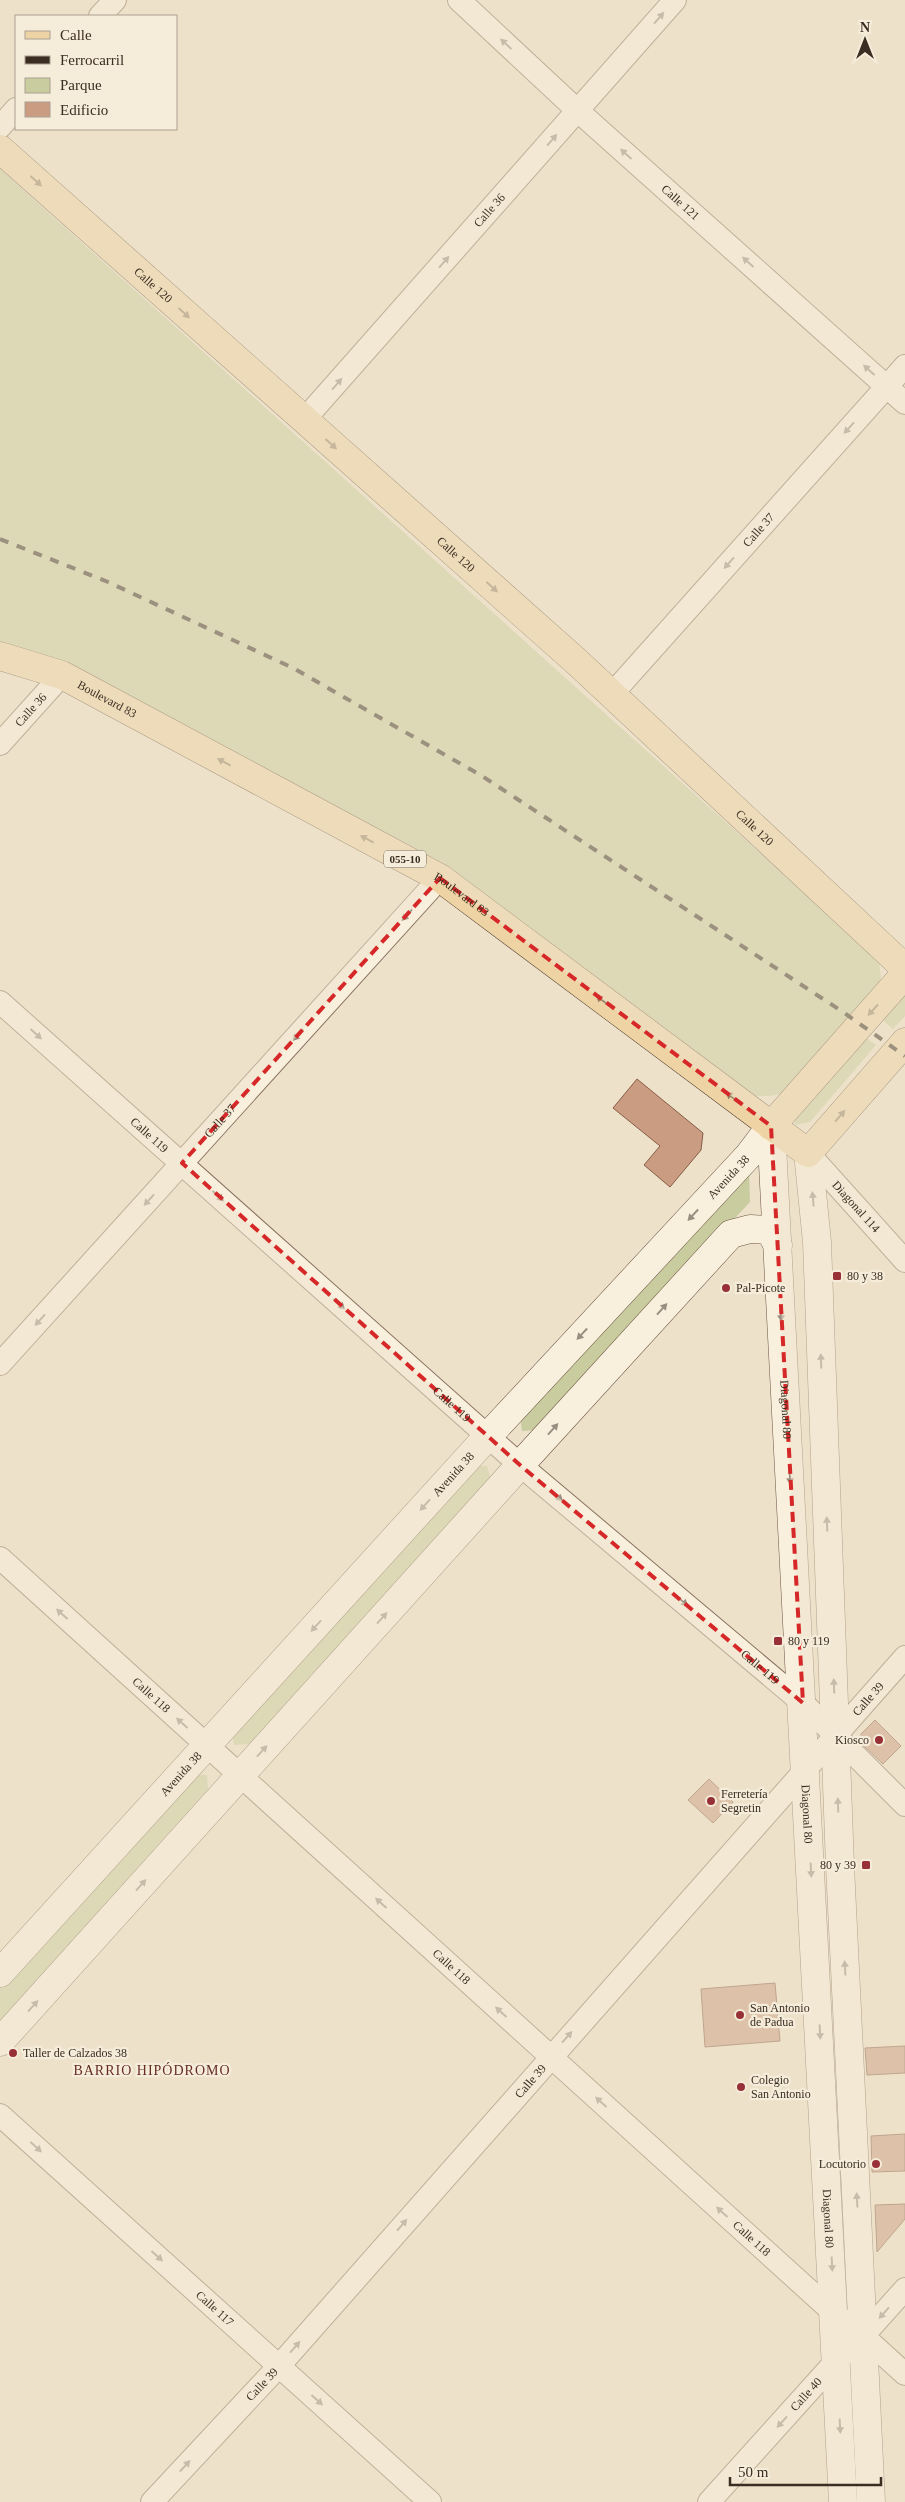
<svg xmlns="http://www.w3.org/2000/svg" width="905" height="2502" font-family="Georgia,serif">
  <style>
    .green { fill: #c9cc9e }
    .building { fill: #ca9c82; stroke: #885c46 }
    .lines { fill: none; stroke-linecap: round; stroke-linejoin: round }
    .minor-casing { stroke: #8a735f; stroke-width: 24 }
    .secondary-casing { stroke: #6c5542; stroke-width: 29 }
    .primary-casing { stroke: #584232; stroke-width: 29 }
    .minor { stroke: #f8efdd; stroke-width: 22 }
    .secondary { stroke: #f8efdd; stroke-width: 28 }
    .primary { stroke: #eed3a5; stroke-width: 28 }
    .rail { stroke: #3b2d22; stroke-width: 4; stroke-dasharray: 9 9; stroke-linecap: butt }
    .oneway { fill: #9a8e80 }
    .oneway2 { fill: #948064 }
    .marked { fill: none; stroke: #d62828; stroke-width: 4; stroke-dasharray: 10 6; stroke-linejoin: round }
    .poi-dot { fill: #973137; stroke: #f5ecda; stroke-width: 2 }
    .labels { text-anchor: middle; stroke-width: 4.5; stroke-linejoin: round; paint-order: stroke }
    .shield { fill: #f5ecda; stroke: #736659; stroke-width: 1 }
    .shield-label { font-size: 11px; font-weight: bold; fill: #3b2d22 }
    .street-label { font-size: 12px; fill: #3b2d22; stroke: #f5ecda }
    .poi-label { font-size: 12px; fill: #3b2d22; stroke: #f5ecda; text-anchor: start }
    .neighbourhood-label { font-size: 14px; letter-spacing: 1px; fill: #662d23; stroke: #f5ecda }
  </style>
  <rect width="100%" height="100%" fill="#ede1ca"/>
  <!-- green -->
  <path class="green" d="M0,169L879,960L881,978L875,994L789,1092L770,1096H748L444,863L68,665L0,643Z
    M905,984V1016L893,1029L877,1015Z
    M862,1035L876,1045L810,1122L795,1125V1109Z
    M749,1171L750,1202L537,1430L522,1431L520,1416Z
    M474,1466H487L491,1480L251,1744L234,1745L232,1728Z
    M191,1774L207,1775L208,1789L0,2021V1984Z"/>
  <!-- building -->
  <path class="building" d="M637,1079L703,1133L701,1150L670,1187L644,1165L660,1146L613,1108Z
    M875,1720L901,1746L883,1764L862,1744L861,1734Z
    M709,1779L733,1802L713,1823L688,1800Z
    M775,1983L780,2041L705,2047L701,1989Z
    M905,2046V2073L867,2075L865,2048Z
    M905,2134V2171L872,2172L871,2136Z
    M905,2204V2219L877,2252L875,2205Z"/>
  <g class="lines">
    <defs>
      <g id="minor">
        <path id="s1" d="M459,0L578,111L905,403"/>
        <path d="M100,16L115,0"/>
        <path d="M0,127L16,109"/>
        <path id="s2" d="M304,420L675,0"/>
        <path id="s3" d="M612,694L905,366"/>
        <path id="s4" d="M0,744L62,675"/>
        <path id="s5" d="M0,1002L520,1465L803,1703L905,1805"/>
        <path id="s6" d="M808,1153L905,1261"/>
        <path id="s7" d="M0,1364L440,878"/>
        <path id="s8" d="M0,1558L834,2313L863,2336L905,2374"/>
        <path id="s9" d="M0,2115L430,2502"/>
        <path id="s10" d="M152,2502L279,2366L905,1657"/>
        <path id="s11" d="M709,2502L836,2361L863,2336L905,2289"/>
      </g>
      <g id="secondary">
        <path id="s12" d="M771,1126L843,2502"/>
        <path d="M808,1153L817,1242L840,1866L871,2502"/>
        <path id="s13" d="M0,1973L488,1436L749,1155L771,1126"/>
        <path d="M0,2042L520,1465L731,1234L750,1229L769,1230L778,1245"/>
      </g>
      <g id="primary">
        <path id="s14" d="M0,149L577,662L905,968"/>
        <path id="s15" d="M0,656L62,675L440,878L808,1153L905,1042"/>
        <path d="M771,1126L905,974"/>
      </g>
    </defs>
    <!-- minor casing -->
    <use href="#minor" class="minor-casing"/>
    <!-- secondary casing -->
    <use href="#secondary" class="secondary-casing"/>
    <!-- primary casing -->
    <use href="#primary" class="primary-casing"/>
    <!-- minor -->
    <use href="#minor" class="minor"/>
    <!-- secondary -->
    <use href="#secondary" class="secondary"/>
    <!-- primary -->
    <use href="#primary" class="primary"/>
    <!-- rail -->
    <path class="rail" d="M0,539L108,582L293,668L482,776L843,1012L905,1056"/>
  </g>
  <!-- one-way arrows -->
  <defs><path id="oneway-solid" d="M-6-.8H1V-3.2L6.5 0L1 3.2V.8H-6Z" transform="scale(1.25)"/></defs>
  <g class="oneway">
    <use href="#oneway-solid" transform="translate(659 18) rotate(-49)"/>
    <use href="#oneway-solid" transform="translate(506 44) rotate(-137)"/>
    <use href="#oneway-solid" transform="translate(552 140) rotate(-49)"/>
    <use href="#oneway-solid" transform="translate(626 154) rotate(-138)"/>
    <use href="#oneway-solid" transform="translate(444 262) rotate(-49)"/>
    <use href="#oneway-solid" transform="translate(748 262) rotate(-138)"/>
    <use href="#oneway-solid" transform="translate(869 370) rotate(-138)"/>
    <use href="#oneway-solid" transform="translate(337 384) rotate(-49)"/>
    <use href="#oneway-solid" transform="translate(849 428) rotate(132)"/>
    <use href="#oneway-solid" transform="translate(729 563) rotate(132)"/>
    <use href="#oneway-solid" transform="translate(407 915) rotate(132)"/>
    <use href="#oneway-solid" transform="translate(36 1034) rotate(42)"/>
    <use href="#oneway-solid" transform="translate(298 1035) rotate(132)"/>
    <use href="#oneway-solid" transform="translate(218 1196) rotate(42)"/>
    <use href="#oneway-solid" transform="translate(813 1199) rotate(-95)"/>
    <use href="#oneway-solid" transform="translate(149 1200) rotate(132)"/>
    <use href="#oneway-solid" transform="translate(693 1215) rotate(133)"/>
    <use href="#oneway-solid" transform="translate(339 1304) rotate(42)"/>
    <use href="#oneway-solid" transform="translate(662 1309) rotate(-48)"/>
    <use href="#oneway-solid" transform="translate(781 1314) rotate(87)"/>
    <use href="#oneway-solid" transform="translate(40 1320) rotate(132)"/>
    <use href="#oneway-solid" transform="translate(582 1334) rotate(133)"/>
    <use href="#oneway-solid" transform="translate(821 1361) rotate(-92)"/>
    <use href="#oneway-solid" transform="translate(553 1429) rotate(-48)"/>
    <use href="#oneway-solid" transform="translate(790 1477) rotate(87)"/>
    <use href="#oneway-solid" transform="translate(557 1496) rotate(40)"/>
    <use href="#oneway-solid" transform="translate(425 1505) rotate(132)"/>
    <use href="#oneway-solid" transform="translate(827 1524) rotate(-92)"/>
    <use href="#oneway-solid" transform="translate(682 1601) rotate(40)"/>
    <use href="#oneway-solid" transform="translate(62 1614) rotate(-138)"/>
    <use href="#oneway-solid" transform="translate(382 1618) rotate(-48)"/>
    <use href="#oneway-solid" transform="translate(316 1626) rotate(132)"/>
    <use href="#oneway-solid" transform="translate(834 1686) rotate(-92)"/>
    <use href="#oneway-solid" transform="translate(182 1723) rotate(-138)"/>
    <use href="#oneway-solid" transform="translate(262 1751) rotate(-48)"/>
    <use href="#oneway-solid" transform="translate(838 1805) rotate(-92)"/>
    <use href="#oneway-solid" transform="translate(811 1870) rotate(87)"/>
    <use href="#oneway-solid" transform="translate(141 1885) rotate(-48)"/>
    <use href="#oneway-solid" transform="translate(381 1903) rotate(-138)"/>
    <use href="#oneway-solid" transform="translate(845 1968) rotate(-93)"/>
    <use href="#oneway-solid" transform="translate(33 2006) rotate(-48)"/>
    <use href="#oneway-solid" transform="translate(501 2012) rotate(-138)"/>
    <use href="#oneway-solid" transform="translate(820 2032) rotate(87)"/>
    <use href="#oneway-solid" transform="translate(567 2037) rotate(-48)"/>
    <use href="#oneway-solid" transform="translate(601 2102) rotate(-138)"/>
    <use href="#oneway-solid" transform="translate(36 2147) rotate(42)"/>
    <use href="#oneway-solid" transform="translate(857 2200) rotate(-93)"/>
    <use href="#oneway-solid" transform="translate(722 2212) rotate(-138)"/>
    <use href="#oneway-solid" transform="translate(402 2225) rotate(-49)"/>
    <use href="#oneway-solid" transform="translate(157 2256) rotate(42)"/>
    <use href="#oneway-solid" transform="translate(832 2264) rotate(87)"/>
    <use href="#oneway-solid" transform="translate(884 2313) rotate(132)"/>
    <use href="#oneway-solid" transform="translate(295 2347) rotate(-49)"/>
    <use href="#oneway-solid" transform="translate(317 2400) rotate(42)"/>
    <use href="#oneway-solid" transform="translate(782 2422) rotate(132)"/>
    <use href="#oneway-solid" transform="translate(840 2426) rotate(87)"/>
    <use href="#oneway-solid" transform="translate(185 2466) rotate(-47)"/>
  </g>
  <g class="oneway2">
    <use href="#oneway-solid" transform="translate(36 181) rotate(42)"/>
    <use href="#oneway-solid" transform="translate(184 313) rotate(42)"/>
    <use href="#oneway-solid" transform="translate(331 444) rotate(42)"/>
    <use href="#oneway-solid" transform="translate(492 587) rotate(42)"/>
    <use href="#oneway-solid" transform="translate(224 762) rotate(-152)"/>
    <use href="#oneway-solid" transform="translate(367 839) rotate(-152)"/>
    <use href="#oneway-solid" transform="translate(602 1000) rotate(-143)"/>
    <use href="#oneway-solid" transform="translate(873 1010) rotate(132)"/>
    <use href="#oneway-solid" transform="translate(732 1097) rotate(-143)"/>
    <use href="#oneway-solid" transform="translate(840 1116) rotate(-49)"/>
  </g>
  <!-- marked area -->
  <path d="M0 0H905V2502H0ZM440,878L771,1126L803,1703L520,1465L182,1163Z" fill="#ede1ca" fill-opacity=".55" fill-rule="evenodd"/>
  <path class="marked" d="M440,878L771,1126L803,1703L520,1465L182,1163Z"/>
  <!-- markers -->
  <g class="poi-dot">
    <rect x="832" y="1271" width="10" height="10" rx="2.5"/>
    <circle cx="726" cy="1288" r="5"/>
    <rect x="773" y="1636" width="10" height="10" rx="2.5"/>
    <circle cx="879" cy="1740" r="5"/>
    <circle cx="711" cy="1801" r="5"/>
    <rect x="861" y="1860" width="10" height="10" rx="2.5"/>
    <circle cx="740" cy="2015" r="5"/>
    <circle cx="13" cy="2053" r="5"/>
    <circle cx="741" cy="2087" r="5"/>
    <circle cx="876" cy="2164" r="5"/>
  </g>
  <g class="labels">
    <!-- shield labels -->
    <rect class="shield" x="384" y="850.5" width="42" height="17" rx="4"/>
    <g class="shield-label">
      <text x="405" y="863">055-10</text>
    </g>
    <!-- street labels -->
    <g class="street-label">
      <text dy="4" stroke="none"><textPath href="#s1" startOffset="300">Calle 121</textPath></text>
      <text dy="4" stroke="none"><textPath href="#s2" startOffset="280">Calle 36</textPath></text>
      <text dy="4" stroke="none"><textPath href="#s14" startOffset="205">Calle 120</textPath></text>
      <text dy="4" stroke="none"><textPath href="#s3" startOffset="220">Calle 37</textPath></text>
      <text dy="4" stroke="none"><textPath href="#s14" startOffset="610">Calle 120</textPath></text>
      <text dy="4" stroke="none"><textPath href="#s15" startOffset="116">Boulevard 83</textPath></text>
      <text dy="4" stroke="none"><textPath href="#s4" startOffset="46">Calle 36</textPath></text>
      <text dy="4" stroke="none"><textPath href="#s14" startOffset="1015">Calle 120</textPath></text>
      <text dy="4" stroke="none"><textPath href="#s15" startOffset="521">Boulevard 83</textPath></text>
      <text dy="4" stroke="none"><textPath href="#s7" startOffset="328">Calle 37</textPath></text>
      <text dy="4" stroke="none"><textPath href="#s5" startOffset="200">Calle 119</textPath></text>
      <text dy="4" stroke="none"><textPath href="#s13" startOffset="1079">Avenida 38</textPath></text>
      <text dy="4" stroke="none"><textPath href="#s6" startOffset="72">Diagonal 114</textPath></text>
      <text dy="4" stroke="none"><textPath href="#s5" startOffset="605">Calle 119</textPath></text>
      <text dy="4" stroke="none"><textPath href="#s12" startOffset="284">Diagonal 80</textPath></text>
      <text dy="4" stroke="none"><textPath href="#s13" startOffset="674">Avenida 38</textPath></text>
      <text dy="4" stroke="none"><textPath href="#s5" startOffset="1010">Calle 119</textPath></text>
      <text dy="4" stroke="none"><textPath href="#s8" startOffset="204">Calle 118</textPath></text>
      <text dy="4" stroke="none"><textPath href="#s10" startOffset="1076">Calle 39</textPath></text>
      <text dy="4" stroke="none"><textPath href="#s13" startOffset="269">Avenida 38</textPath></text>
      <text dy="4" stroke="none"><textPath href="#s12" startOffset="689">Diagonal 80</textPath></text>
      <text dy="4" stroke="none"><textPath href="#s8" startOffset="609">Calle 118</textPath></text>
      <text dy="4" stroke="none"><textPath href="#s10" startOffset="566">Calle 39</textPath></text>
      <text dy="4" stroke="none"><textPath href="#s12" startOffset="1094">Diagonal 80</textPath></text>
      <text dy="4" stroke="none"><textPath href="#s8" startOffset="1014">Calle 118</textPath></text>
      <text dy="4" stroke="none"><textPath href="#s9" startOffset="289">Calle 117</textPath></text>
      <text dy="4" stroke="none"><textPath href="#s10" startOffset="161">Calle 39</textPath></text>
      <text dy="4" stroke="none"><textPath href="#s11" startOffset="145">Calle 40</textPath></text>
    </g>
    <!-- poi labels -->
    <g class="poi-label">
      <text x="847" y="1280">80 y 38</text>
      <text x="736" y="1292">Pal-Picote</text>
      <text x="788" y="1645">80 y 119</text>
      <text x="869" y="1744" text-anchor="end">Kiosco</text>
      <text x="721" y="1798">Ferretería<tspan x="721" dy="14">Segretin</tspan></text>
      <text x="856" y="1869" text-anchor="end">80 y 39</text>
      <text x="750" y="2012">San Antonio<tspan x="750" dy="14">de Padua</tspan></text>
      <text x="23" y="2057">Taller de Calzados 38</text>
      <text x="751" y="2084">Colegio<tspan x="751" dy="14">San Antonio</tspan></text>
      <text x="866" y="2168" text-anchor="end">Locutorio</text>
    </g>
    <!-- neighbourhood labels -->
    <g class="neighbourhood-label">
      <text x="152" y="2075">BARRIO HIPÓDROMO</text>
    </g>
  </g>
  <!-- legend -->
  <rect x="15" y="15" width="162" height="115" fill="#f5ecda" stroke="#aba090"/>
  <rect x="25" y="31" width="25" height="8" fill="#eed3a5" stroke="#aba090"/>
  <text x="60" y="40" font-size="15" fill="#3b2d22">Calle</text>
  <rect x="25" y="56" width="25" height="8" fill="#3b2d22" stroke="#aba090"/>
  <text x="60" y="65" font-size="15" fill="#3b2d22">Ferrocarril</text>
  <rect x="25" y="78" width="25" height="15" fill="#c9cc9e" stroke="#aba090"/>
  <text x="60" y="90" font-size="15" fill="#3b2d22">Parque</text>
  <rect x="25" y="102" width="25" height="15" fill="#ca9c82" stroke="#aba090"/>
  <text x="60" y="115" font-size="15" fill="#3b2d22">Edificio</text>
  <!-- north arrow -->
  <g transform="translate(865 40)" stroke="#f5ecda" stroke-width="4" paint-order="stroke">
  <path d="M0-4L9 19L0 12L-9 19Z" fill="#3b2d22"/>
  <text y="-8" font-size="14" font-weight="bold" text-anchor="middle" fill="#3b2d22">N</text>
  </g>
  <!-- scale -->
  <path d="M730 2477v8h151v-8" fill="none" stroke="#3b2d22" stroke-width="2.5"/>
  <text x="738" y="2477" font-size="15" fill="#3b2d22" stroke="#f5ecda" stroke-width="4" paint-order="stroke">50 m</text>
</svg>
